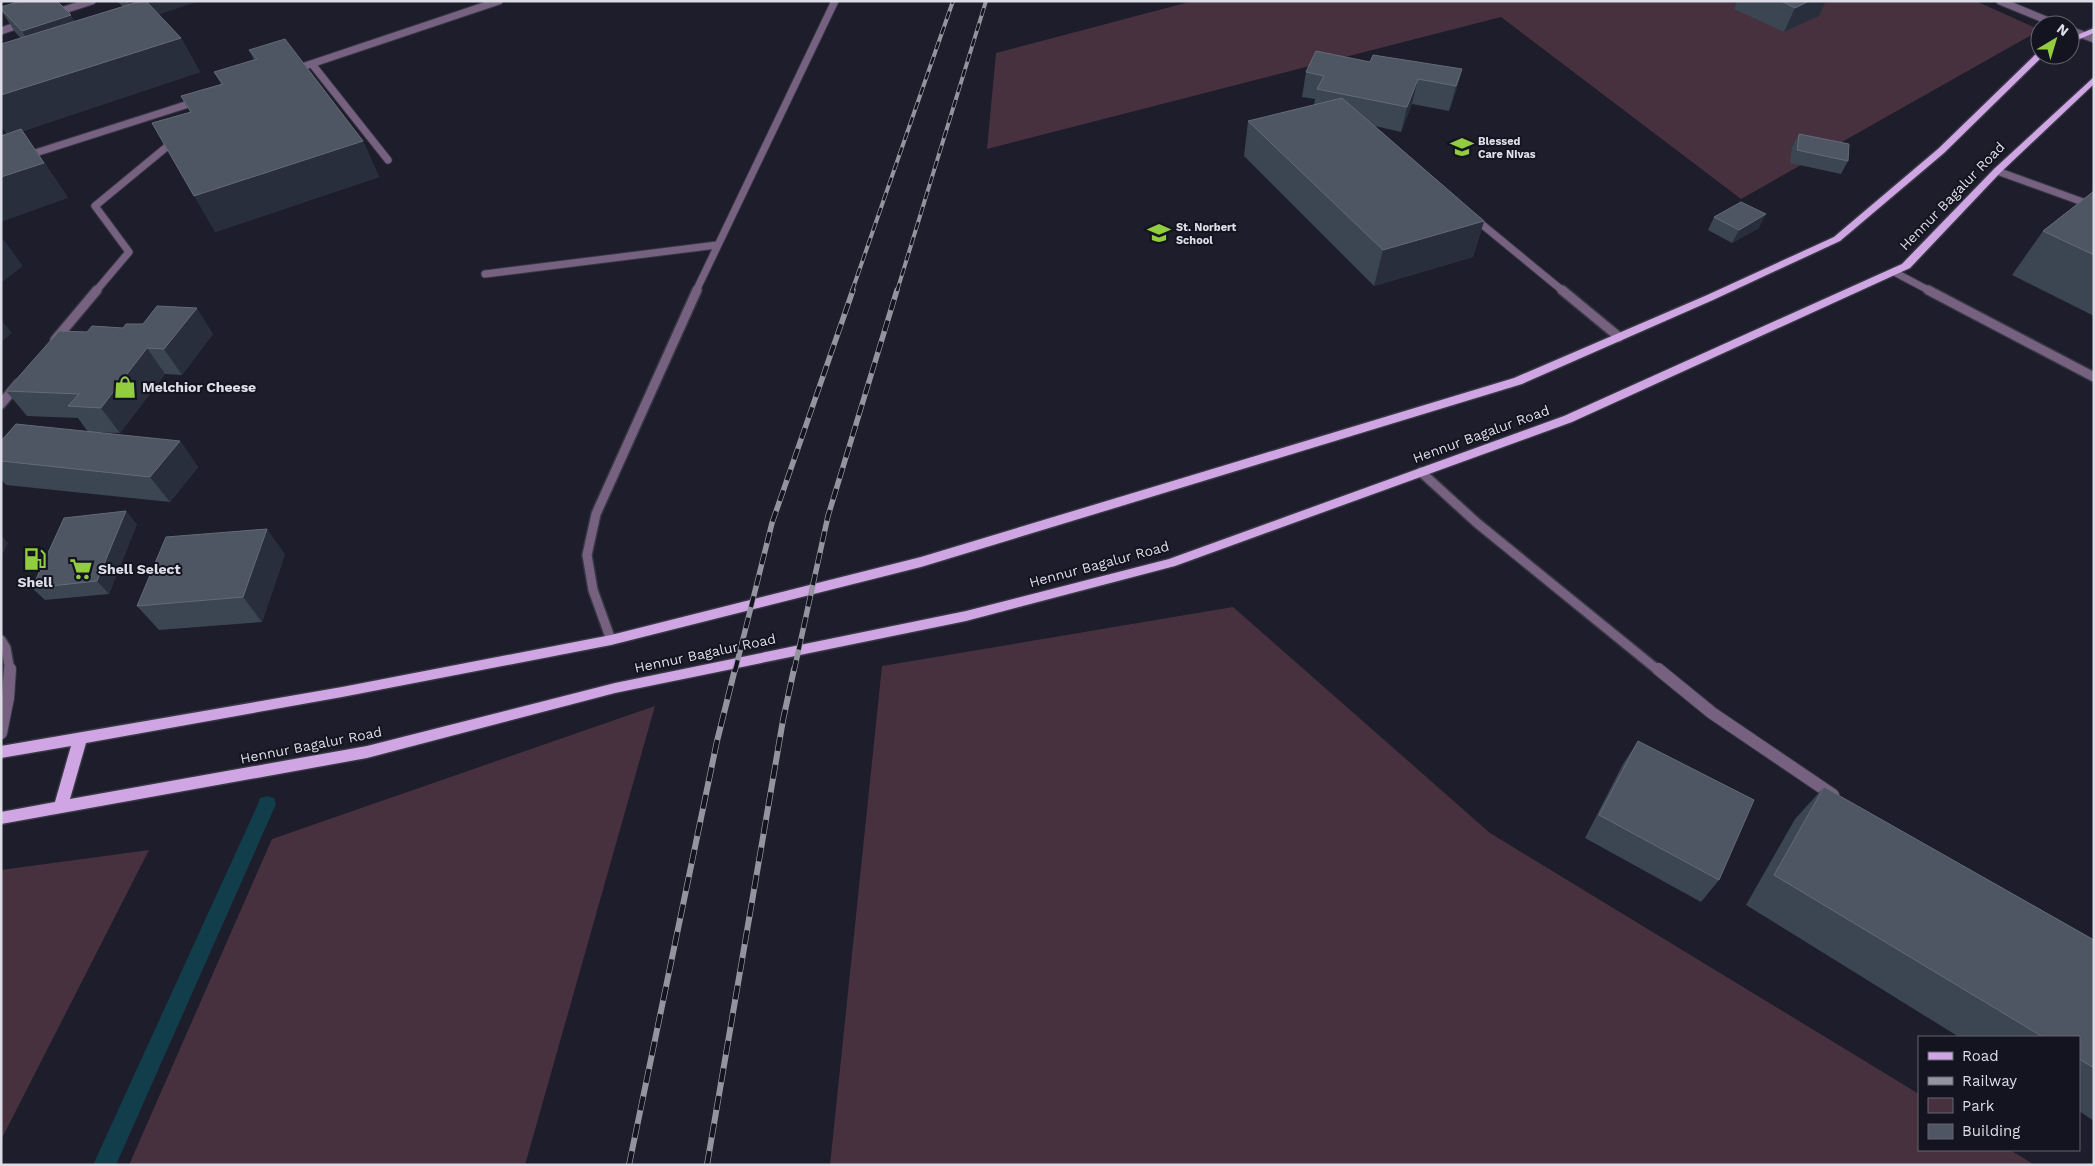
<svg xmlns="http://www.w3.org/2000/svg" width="2095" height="1166" font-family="'Work Sans',sans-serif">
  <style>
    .green { fill: #48313e }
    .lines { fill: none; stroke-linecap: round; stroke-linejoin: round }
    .stream { fill: #123e4b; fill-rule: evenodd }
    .service-far2-casing { stroke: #383845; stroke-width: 9 }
    .service-far1-casing { stroke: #383845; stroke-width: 12 }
    .service-casing { stroke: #383845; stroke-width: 14 }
    .minor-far1-casing { stroke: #383845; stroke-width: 9 }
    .minor-casing { stroke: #383845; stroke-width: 12 }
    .primary-casing { stroke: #383845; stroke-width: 3 }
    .service-far2 { stroke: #766280; stroke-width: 7 }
    .service-far1 { stroke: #766280; stroke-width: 9 }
    .service { stroke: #766280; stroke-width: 12 }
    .minor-far1 { stroke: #766280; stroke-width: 7 }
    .minor { stroke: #766280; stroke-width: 9 }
    .primary { fill: #cfa6e3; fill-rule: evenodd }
    .rail-far2-casing { stroke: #93949f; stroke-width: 4 }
    .rail-far1-casing { stroke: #93949f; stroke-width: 5.5 }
    .rail-casing { stroke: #93949f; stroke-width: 6 }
    .rail-far2 { stroke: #141421; stroke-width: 2.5; stroke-dasharray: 8; stroke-linecap: butt }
    .rail-far1 { stroke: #141421; stroke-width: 4; stroke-dasharray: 11; stroke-linecap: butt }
    .rail { stroke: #141421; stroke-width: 4.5; stroke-dasharray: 14; stroke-linecap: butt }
    .wall { fill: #3c4552 }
    .shaded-wall { fill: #282e3c }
    .building { fill: #4d5662; stroke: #646b77 }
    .labels { text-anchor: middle; stroke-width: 4; stroke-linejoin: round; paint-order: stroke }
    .far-poi-label { font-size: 11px; font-weight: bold; fill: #dcdde6; stroke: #141421; text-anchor: start }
    .street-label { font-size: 14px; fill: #dcdde6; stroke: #141421 }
    .poi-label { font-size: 14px; font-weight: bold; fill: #dcdde6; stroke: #141421; text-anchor: start }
  </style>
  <rect width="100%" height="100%" fill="#1d1d2b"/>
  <!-- green -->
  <path class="green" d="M1193,1H1976L2040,30L1741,199L1501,17L987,149L996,53Z
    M1233,607L1490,833L1919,1094V1150H2010L2035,1165H830L882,666Z
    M655,706L525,1165H129L272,839Z
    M149,850L1,1140V870Z"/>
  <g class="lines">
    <!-- stream -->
    <path class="stream" d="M267,796L274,798L276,804L116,1165H93L258,804L260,798Z"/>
    <defs>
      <path id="service-far2" d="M1473,217L1563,291
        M1894,272L1930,291
        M485,274L717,245"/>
      <path id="service-far1" d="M1562,290L1619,337
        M1928,290L2094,377
        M1421,472L1477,523L1659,671
        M1,640L6,648L10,671"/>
      <path id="service" d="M1658,669L1712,713L1833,795
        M1,733L8,698L10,669"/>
      <path id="minor-far1" d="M2000,1L2058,25
        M55,13L92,1
        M2070,30L2094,39
        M1,31L24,23
        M312,64L388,160
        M293,70L499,1
        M1,164L198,101
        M1997,171L2094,206
        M96,291L129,252L95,206L175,140
        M696,291L835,1"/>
      <path id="minor" d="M55,340L97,290
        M1,404L18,384
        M611,640L593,590L587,555L596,514L697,290"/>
      <path id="primary" d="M2094,28V33L2070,43V38Z
        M2037,53L2044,55L1944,153L1840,241L1713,300L1522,384L921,567L611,645L342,697L86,743L70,799L367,746L615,683L966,611L1169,559L1564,416L1902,264L1994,169L2094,77V84L2000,173L1910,268L1572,422L1175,566L966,621L615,693L367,758L1,824V812L55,802L71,746L1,758V746L342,687L611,635L921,557L1514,378L1705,296L1834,237L1938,149Z"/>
    </defs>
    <!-- service-far2 casing -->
    <use href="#service-far2" class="service-far2-casing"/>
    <!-- service-far1 casing -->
    <use href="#service-far1" class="service-far1-casing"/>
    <!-- service casing -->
    <use href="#service" class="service-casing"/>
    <!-- minor-far1 casing -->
    <use href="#minor-far1" class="minor-far1-casing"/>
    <!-- minor casing -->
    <use href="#minor" class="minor-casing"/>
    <!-- primary casing -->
    <use href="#primary" class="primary-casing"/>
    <!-- service-far2 -->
    <use href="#service-far2" class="service-far2"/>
    <!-- service-far1 -->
    <use href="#service-far1" class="service-far1"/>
    <!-- service -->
    <use href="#service" class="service"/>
    <!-- minor-far1 -->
    <use href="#minor-far1" class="minor-far1"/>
    <!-- minor -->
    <use href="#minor" class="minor"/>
    <!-- primary -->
    <use href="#primary" class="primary"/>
    <defs>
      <path id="rail-far2" d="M852,291L953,1
        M897,291L986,1"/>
      <path id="rail-far1" d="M735,671L772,523L853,290
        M794,671L828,516L897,290"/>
      <path id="rail" d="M629,1165L717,741L735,669
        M707,1165L783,720L794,669"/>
    </defs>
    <!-- rail-far2 casing -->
    <use href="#rail-far2" class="rail-far2-casing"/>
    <!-- rail-far1 casing -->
    <use href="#rail-far1" class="rail-far1-casing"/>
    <!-- rail casing -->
    <use href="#rail" class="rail-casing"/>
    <!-- rail-far2 -->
    <use href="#rail-far2" class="rail-far2"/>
    <!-- rail-far1 -->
    <use href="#rail-far1" class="rail-far1"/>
    <!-- rail -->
    <use href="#rail" class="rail"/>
  </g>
  <!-- wall -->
  <path class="wall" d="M117,1H196L158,14L181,38L200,72L23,131L68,198L7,134L1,125V44L21,38L15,32L1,10V7L75,21L123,7Z
    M1737,1H1826L1819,16L1784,32L1734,9Z
    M249,50L363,141L379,177L215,232L190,112L181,96L221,84L214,72L254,60Z
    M1370,62L1462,69L1455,94L1449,111L1412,104L1401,132L1375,126L1484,221L1473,257L1374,286L1244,156L1248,121L1314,105L1315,99L1302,97L1306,72Z
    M1799,134L1848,161L1841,174L1790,163L1792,147Z
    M2094,191V316L2012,275L2043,231Z
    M1714,217L1759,228L1732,243L1708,230Z
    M87,332L213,334L182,375L165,374L120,433L88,432L78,418L27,416L6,391Z
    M1,441H180L198,467L170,502L6,485L1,479Z
    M137,524L109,594L45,600L32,588Z
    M285,554L262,622L159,630L137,606Z
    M1638,741L1719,880L1701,902L1585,838L1623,764Z
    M1824,787L2094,940V1121L2079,1111V1037H1959L1746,905L1795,819Z"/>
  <!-- shaded-wall -->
  <path class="shaded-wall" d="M128,1H196L197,2L139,21Z
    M1809,1H1826L1819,16L1784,32L1795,8Z
    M71,15L85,39L38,55L22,31Z
    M181,38L200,72L9,136L1,125V95Z
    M1462,69L1455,94L1449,111L1456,86Z
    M1418,79L1412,104L1401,132L1407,107Z
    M363,141L379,177L215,232L194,196Z
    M44,163L68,198L1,222V177Z
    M1766,214L1759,228L1732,243L1739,230Z
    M1484,221L1473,257L1374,286L1383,250Z
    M4,240L23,266L1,283V242Z
    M197,308L213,334L182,375L164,349Z
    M1,320L12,333L1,342Z
    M147,348L165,374L120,433L101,408Z
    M180,441L198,467L170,502L150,477Z
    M126,511L137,524L109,594L97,581Z
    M267,529L285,554L262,622L243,597Z
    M1,535L8,543L1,557Z"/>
  <!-- building -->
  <path class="building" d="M21,1H57L71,15L22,31L1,9V7Z
    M141,1H146L181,38L1,95V44Z
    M1781,1H1809L1795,8Z
    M285,39L363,141L194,196L152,123L191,112L181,96L223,84L214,72L257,59L249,50Z
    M1316,51L1370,62L1373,55L1462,69L1456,86L1418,79L1407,107L1317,89L1324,76L1306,72Z
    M1342,98L1484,221L1383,250L1248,121Z
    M21,129L44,163L1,177V136Z
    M1799,134L1849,144L1848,161L1797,150Z
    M2094,191V255L2043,231Z
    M1741,202L1766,214L1739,230L1714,217Z
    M157,306L197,308L164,349L147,348L101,408L68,406L79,394L6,391L59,331L87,332L92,326L123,328L126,324H143Z
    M16,424L180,441L150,477L1,461V441Z
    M126,511L97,581L32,588L64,518Z
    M267,529L243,597L137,606L166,537Z
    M1638,741L1754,800L1719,880L1599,815Z
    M1824,787L2094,940V1068L2079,1059V1037H2043L1774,875Z"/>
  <!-- icons -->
  <defs>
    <symbol id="school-bare" viewBox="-9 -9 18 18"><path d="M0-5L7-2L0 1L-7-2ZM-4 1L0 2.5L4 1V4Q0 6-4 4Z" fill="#92cd3f" stroke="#141421" stroke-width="2.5" paint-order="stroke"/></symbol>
    <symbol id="shop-bare" viewBox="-9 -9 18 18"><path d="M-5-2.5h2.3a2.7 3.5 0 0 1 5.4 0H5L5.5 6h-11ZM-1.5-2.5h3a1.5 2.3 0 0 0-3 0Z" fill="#92cd3f" stroke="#141421" stroke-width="2.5" paint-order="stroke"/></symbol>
    <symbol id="fuel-bare" viewBox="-9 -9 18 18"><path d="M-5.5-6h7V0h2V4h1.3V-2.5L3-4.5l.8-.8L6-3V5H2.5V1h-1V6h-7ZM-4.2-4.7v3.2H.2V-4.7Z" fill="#92cd3f" stroke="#141421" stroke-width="2.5" paint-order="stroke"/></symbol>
    <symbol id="supermarket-bare" viewBox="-9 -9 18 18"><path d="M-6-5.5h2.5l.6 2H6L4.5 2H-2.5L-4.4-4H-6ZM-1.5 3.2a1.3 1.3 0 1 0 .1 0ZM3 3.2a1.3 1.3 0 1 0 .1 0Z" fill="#92cd3f" stroke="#141421" stroke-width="2.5" paint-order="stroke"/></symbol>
  </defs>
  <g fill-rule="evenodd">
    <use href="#school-bare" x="1446" y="131" width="32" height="32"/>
    <use href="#school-bare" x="1143" y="217" width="32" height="32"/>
    <use href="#shop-bare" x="109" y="371" width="32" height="32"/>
    <use href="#fuel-bare" x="19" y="543" width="32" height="32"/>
    <use href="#supermarket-bare" x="65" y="553" width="32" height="32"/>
  </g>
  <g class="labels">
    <!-- far-poi labels -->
    <g class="far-poi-label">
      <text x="1478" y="145">Blessed<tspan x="1478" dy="13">Care Nivas</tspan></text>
      <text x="1176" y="231">St. Norbert<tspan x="1176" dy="13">School</tspan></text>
    </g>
    <!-- street labels -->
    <g class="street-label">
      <text transform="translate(1952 196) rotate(-46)" y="5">Hennur Bagalur Road</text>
      <text transform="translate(1481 434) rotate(-20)" y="5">Hennur Bagalur Road</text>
      <text transform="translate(1099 564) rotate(-15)" y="5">Hennur Bagalur Road</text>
      <text transform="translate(705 653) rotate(-12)" y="5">Hennur Bagalur Road</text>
      <text transform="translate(311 745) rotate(-11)" y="5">Hennur Bagalur Road</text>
    </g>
    <!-- poi labels -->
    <g class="poi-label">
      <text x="142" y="392">Melchior Cheese</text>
      <text x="98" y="574">Shell Select</text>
      <text x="35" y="587" text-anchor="middle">Shell</text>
    </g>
  </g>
  <!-- border -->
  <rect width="2095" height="1166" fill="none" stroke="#dcdde6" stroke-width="5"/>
  <!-- legend -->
  <rect x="1918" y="1036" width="162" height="115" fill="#141421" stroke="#646470"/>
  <rect x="1928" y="1052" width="25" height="8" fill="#cfa6e3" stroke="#646470"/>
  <text x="1962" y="1061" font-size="15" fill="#dcdde6">Road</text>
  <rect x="1928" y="1077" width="25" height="8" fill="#93949f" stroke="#646470"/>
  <text x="1962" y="1086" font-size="15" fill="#dcdde6">Railway</text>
  <rect x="1928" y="1098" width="25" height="15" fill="#48313e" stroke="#646470"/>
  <text x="1962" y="1111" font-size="15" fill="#dcdde6">Park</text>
  <rect x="1928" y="1124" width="25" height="15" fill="#4d5662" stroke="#646470"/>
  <text x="1962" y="1136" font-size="15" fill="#dcdde6">Building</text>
  <!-- north arrow -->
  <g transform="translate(2055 40) rotate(38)"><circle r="24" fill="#141421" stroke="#646470"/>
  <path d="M0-4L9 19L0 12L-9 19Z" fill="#92cd3f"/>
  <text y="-8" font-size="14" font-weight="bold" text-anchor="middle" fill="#dcdde6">N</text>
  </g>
</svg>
